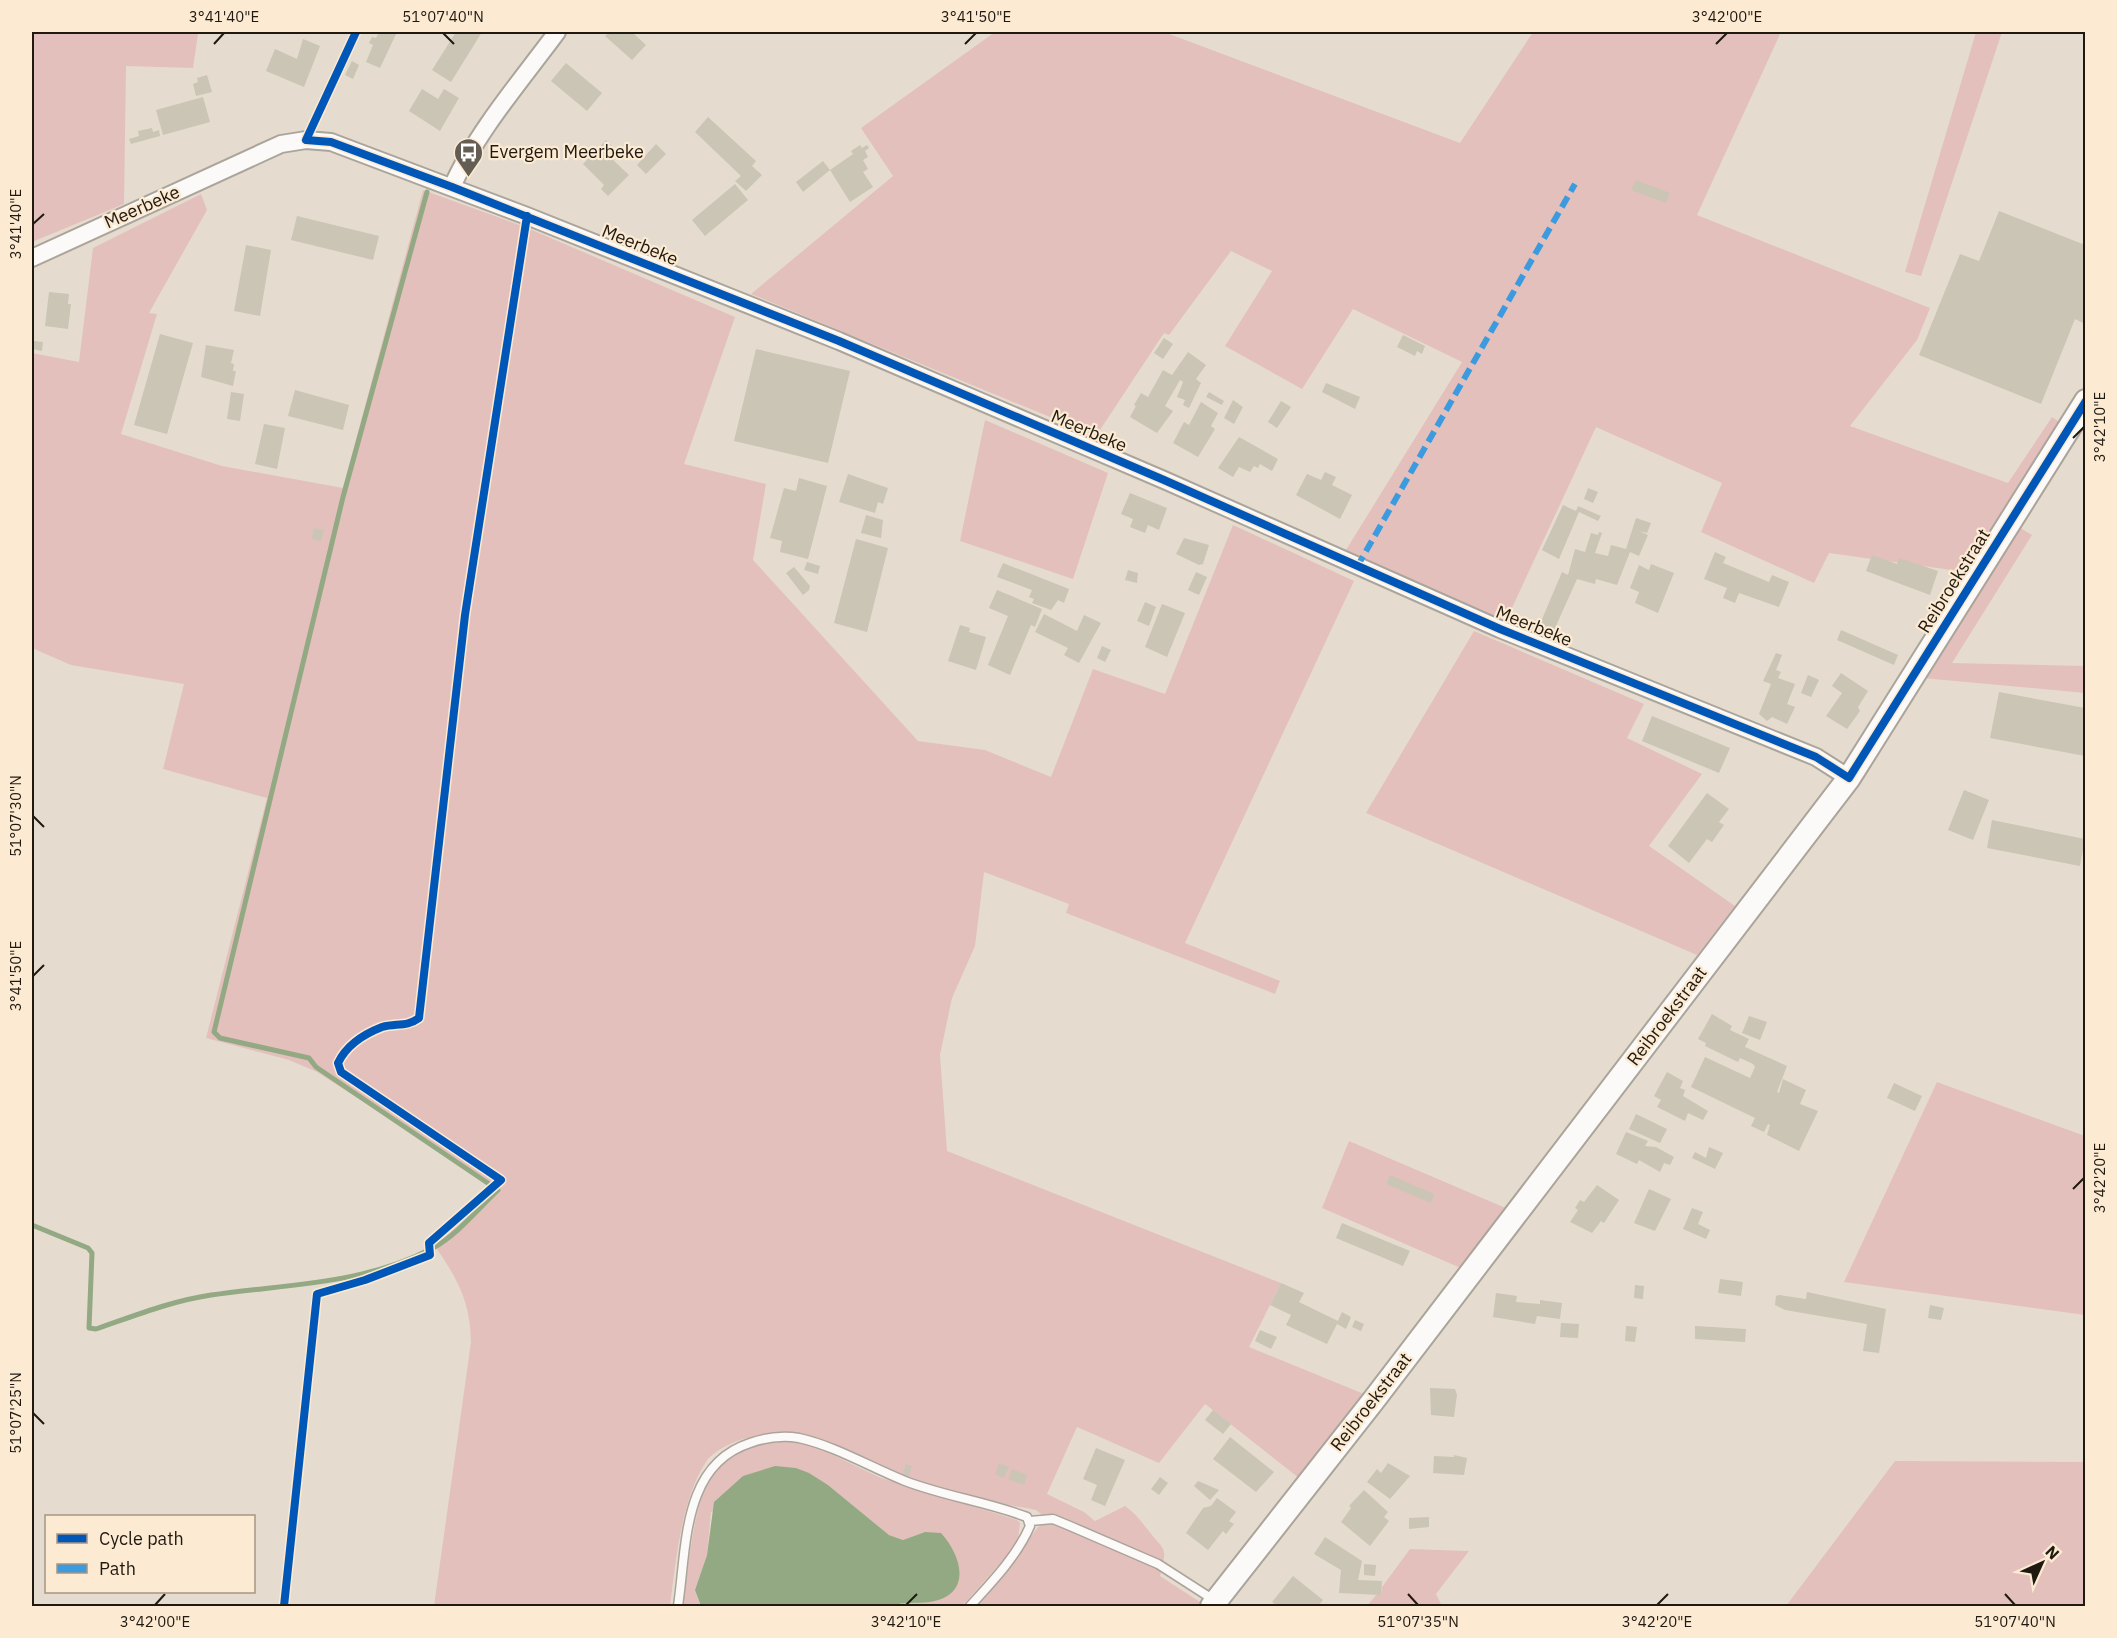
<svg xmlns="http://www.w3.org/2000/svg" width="2117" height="1638" font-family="'IBM Plex Sans',sans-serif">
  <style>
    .green { fill: #e4c0bd }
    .water { fill: #93a983 }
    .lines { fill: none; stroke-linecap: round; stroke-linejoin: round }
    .stream { stroke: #93a983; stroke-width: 5 }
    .building { fill: #cac5b4 }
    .lane-casing { stroke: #aba49a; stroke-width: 11 }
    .street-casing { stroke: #aba49a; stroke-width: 20 }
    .secondary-casing { stroke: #aba49a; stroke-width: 26 }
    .lane { stroke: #fbfaf8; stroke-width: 8 }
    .street { stroke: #fbfaf8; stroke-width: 16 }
    .secondary { stroke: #fbfaf8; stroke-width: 22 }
    .quiet { stroke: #3c9bde; stroke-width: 6; stroke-dasharray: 12 6; stroke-linecap: butt }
    .cycleway-casing { stroke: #fcead2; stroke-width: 11 }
    .cycleway { stroke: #0057b8; stroke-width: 8 }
    .ticks { fill: none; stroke: #1f1910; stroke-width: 2 }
    .labels { text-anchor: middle; stroke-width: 4.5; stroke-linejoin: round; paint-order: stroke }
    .poi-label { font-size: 18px; fill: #1f1910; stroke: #fcead2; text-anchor: start }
    .street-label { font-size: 18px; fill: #1f1910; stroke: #fcead2 }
    .neatline { fill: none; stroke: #1f1910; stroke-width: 2 }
    .ticks-label { font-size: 15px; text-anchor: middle; fill: #1f1910 }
  </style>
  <rect width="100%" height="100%" fill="#e5dccf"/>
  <!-- green -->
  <path class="green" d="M32,32H191L198,34L193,68L126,66L124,204L32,242Z
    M995,32H1164L1460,143L1533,32H1781L1697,215L1930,308L1917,340L1850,426L2008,483L2052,417L2061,423L1966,572L1829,553L1814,583L1701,532L1722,483L1596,427L1505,623L1346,550L1462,362L1353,309L1302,389L1225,346L1272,271L1231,251L1169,335L1164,333L1096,436L751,294L893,176L861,128Z
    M1976,32H2002L1921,276L1905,272Z
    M423,190L525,227L735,317L684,464L766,484L753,560L918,741L985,750L1051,777L1093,669L1165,694L1233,525L1354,581L1185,943L1280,981L1275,994L1066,913L1069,904L984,872L975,946L952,998L940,1055L947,1151L1281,1283L1249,1347L1364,1394L1299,1478L1205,1404L1159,1463L1077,1427L1047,1494L1084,1512L1095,1521L1125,1506C1135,1513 1140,1520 1148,1530C1165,1552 1168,1545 1160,1576L1203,1604L1201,1606H977L1038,1527L1047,1522L1046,1518L1036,1510C997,1503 958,1495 921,1483C854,1463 815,1416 740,1440C729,1444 712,1452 706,1462C681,1500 676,1561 670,1606H434L471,1342C470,1301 458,1280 435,1246L498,1188L317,1072L289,1060L206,1038L267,798L163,769L184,684L71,665L32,648V353L79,362L93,248L201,194L207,210L149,313L157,314L121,434L222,466L343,488Z
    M985,420L1108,473L1073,579L960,541Z
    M2017,526L2032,535L1952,663L2085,666V693L1922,678Z
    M1474,631L1644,704L1627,738L1702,774L1649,846L1735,906L1697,955L1366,813Z
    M1937,1082L2085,1136V1315L1844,1282Z
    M1349,1141L1508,1209L1463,1269L1322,1208Z
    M786,1441L810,1444L881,1478L1017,1520L1020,1523L1018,1539L1005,1558L962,1606H904L901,1602H930L952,1592L925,1532L903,1540L889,1535L828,1485L796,1468L711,1512L707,1555L695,1590L701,1606H683C687,1575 695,1490 715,1469C733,1449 761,1443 786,1441Z
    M1895,1461L2085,1462V1606H1786Z
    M1410,1549L1469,1551L1436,1594L1442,1606H1367L1376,1595H1381L1382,1587Z"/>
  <!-- water -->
  <path class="water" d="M775,1466L796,1468L809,1473L828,1485L889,1535L903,1540L925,1532L941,1533C962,1556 973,1595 930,1602C916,1604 905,1601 892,1606H701L695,1590L707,1555L714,1502L743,1476Z"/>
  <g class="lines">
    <!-- stream -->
    <path class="stream" d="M32,1225L88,1248L92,1253L89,1328L96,1329C134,1316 171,1301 211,1295C285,1284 364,1285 433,1248C457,1235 478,1209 498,1190L316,1067L309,1058L220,1038L214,1032L343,497L427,192"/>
  </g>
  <!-- building -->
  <path class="building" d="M379,32H397L380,68L366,62L373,45L369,43L372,37L376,38Z
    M456,32H482L451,82L432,70Z
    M610,32H632L646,45L632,60L605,36Z
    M303,39L320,46L304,87L266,71L275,49L297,59Z
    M352,61L359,65L353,79L345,75Z
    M566,63L602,93L587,111L551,81Z
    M207,75L212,92L196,96L193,84L198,82L197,78Z
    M422,89L438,99L444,89L459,98L440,131L409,111Z
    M203,97L210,122L163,135L156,110Z
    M708,117L756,161L752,166L762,175L746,191L735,181L741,176L695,132Z
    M152,128L153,132L159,130L160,136L131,144L129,139L139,136L138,131Z
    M606,140L616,150L610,157L629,175L608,196L601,189L604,185L583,164Z
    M656,144L666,154L646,174L637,165Z
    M860,145L862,148L867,145L869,148L865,151L868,157L863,160L868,169L863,172L873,187L850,202L830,170L853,154L851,151Z
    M823,161L830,170L803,192L796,182Z
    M1636,180L1670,193L1666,203L1631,190Z
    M735,184L748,200L705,236L692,220Z
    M1999,211L2085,245V324L2075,319L2041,404L1919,355L1960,254L1979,261Z
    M297,216L379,236L373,260L291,240Z
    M246,245L271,250L260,316L234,311Z
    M49,292L69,294L68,304H71L68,329L45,326Z
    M160,334L193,343L167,434L134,425Z
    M1403,335L1425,346L1422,354L1417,351L1415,356L1397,347Z
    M1164,338L1173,344L1163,359L1154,353Z
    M34,341L43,342L42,351L33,349Z
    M206,345L234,350L231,363L234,364L233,371H236L233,386L201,377Z
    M756,349L850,371L828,463L734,441Z
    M1188,352L1206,365L1196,379L1201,383L1189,408L1183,405L1185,400L1177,397L1183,382L1180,380L1165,406L1173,411L1157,433L1130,417L1136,406L1134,405L1141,393L1148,397L1163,370L1172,375Z
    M1326,383L1360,397L1355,409L1322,392Z
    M295,390L349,405L343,430L288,416Z
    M231,392L244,394L240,421L227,419Z
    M1209,392L1224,401L1222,405L1206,397Z
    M1233,400L1243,407L1234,424L1224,418Z
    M1281,401L1291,407L1277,428L1268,422Z
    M1201,402L1218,413L1211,426L1215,429L1198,457L1173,443L1184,422L1189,425Z
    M264,424L285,428L277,469L255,464Z
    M1239,437L1278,459L1272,471L1260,464L1258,468L1254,466L1250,472L1239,467L1233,477L1218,468Z
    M1325,472L1336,477L1332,485L1352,495L1340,519L1296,495L1307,474L1321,480Z
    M848,474L888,488L883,504L878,502L875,513L839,502Z
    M799,478L827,486L808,559L780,552L782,541L770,538L784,488L796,491Z
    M1588,488L1598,492L1593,503L1584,499Z
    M1130,493L1167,508L1159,530L1148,525L1145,533L1130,527L1133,519L1121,514Z
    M1563,505L1576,511L1578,506L1601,516L1598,521L1579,512L1559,559L1542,550Z
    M866,515L883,520L881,538L861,533Z
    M1636,518L1651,523L1647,533L1639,531L1648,535L1639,556L1630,552L1617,585L1596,579L1595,584L1577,579L1551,637L1537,631L1562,572L1568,575L1575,549L1585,552L1591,533L1598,535L1599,532L1602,533L1595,553L1608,556L1611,545L1626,549Z
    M314,528L324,530L321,541L312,539Z
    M1184,538L1209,545L1203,564L1199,565L1176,554Z
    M856,539L888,548L867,632L834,623Z
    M1715,552L1726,557L1723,563L1769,582L1772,575L1789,582L1779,607L1739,593L1735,603L1723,598L1727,588L1704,579Z
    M1872,555L1897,564L1899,558L1938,571L1930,595L1866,571Z
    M807,562L820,566L818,574L804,570Z
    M1003,563L1069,589L1064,603L1058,600L1051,610L1032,603L1034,599L1029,597L1032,590L997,577Z
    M1651,564L1674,573L1658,613L1635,603L1639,592L1630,588L1639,565L1649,570Z
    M794,567L810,586L809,590L803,595L786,573Z
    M1128,570L1138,573L1137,583L1125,580Z
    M1196,572L1207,577L1199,595L1188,590Z
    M997,590L1042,609L1035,627L1031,625L1010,675L988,665L1008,616L989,608Z
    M1145,602L1156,607L1149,626L1137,621Z
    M1162,604L1185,613L1167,657L1145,647Z
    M1044,614L1077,631L1084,615L1101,623L1079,663L1064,655L1068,648L1035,632Z
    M960,625L970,628L969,632L986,637L976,670L948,661Z
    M1841,630L1898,655L1894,665L1837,640Z
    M1102,646L1111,650L1105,662L1097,658Z
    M1776,653L1782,655L1776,670L1781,672L1778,678L1795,684L1787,704L1795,707L1787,724L1772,717L1767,721L1759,714L1771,684L1763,681Z
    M1841,673L1868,691L1858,707L1860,711L1847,729L1826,716L1842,693L1832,686Z
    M1808,675L1819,680L1811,697L1801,693Z
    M1999,692L2085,708V756L1990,738Z
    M1652,716L1730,748L1719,773L1642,741Z
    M1964,790L1989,800L1973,840L1948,830Z
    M1707,793L1729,809L1719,822L1724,825L1712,842L1707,839L1689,863L1668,846Z
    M1992,820L2085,839L2080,866L1987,848Z
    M1712,1014L1732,1026L1730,1030L1749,1039L1745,1047L1787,1066L1777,1092L1779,1093L1783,1079L1806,1090L1800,1104L1818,1111L1799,1151L1767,1135L1770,1125L1768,1124L1764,1132L1751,1126L1755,1118L1691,1087L1705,1057L1750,1078L1755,1067L1753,1064L1740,1058L1738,1062L1705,1046L1706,1043L1698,1039Z
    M1749,1016L1767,1022L1760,1040L1742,1033Z
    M1667,1072L1683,1081L1680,1088L1685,1090L1683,1096L1708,1111L1703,1120L1688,1113L1685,1121L1657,1107L1661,1100L1654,1096Z
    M1894,1083L1922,1096L1915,1111L1887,1098Z
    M1636,1114L1667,1129L1660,1143L1629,1129Z
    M1626,1132L1648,1141L1645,1146L1656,1147L1674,1157L1670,1165L1664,1163L1660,1172L1639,1160L1637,1164L1616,1154Z
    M1709,1147L1723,1153L1715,1169L1692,1158L1695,1152L1706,1158Z
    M1390,1175L1434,1194L1431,1203L1386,1184Z
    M1597,1185L1619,1200L1604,1223L1601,1221L1592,1233L1570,1222L1578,1210L1575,1208L1580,1200L1584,1202Z
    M1649,1189L1671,1199L1655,1231L1634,1223Z
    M1692,1208L1703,1212L1698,1224L1710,1230L1706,1239L1683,1229Z
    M1342,1223L1410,1251L1403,1266L1336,1238Z
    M1720,1279L1743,1282L1741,1296L1718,1293Z
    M1281,1283L1304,1293L1299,1302L1338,1321L1342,1312L1351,1317L1346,1329L1337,1324L1327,1344L1286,1325L1291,1315L1270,1305Z
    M1635,1285L1644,1286L1643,1299L1634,1298Z
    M1807,1292L1886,1309L1879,1353L1863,1351L1867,1324L1785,1310L1775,1305L1776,1296L1779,1295L1806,1299Z
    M1496,1293L1517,1296L1516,1302L1540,1304V1300L1562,1303L1560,1319L1537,1316L1535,1324L1493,1317Z
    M1930,1305L1944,1308L1941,1320L1928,1318Z
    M1355,1320L1364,1324L1361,1331L1352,1327Z
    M1561,1323L1579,1324L1578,1338L1560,1337Z
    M1626,1326L1637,1327L1635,1342L1625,1341Z
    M1695,1326L1746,1329L1745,1342L1695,1339Z
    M1260,1330L1277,1337L1271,1349L1255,1341Z
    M1430,1388L1455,1389L1457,1395L1454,1417L1431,1415Z
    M1213,1410L1231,1424L1223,1434L1205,1420Z
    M1230,1437L1274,1472L1256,1492L1213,1459Z
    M1096,1448L1125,1460L1105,1506L1091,1500L1097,1485L1083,1479Z
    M1454,1455L1467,1458L1464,1475L1433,1473L1434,1456L1454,1457Z
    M999,1463L1009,1467L1004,1478L995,1474Z
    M1388,1463L1410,1476L1390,1499L1367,1482L1377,1469L1381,1473Z
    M906,1464L912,1466L908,1478L902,1475Z
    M1012,1469L1027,1475L1024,1485L1008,1479Z
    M1160,1477L1168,1483L1159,1495L1151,1489Z
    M1198,1481L1219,1490L1210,1500L1194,1486Z
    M1364,1490L1388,1512L1384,1517L1389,1521L1370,1546L1341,1522L1351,1508L1349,1506Z
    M1217,1498L1236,1512L1229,1521L1234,1524L1226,1534L1223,1531L1208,1550L1186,1533L1203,1508L1211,1506Z
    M1429,1517V1527L1409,1529V1518Z
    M1325,1537L1362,1561L1358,1580L1382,1581L1381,1595L1339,1593L1341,1570L1314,1554Z
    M1364,1564L1376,1565L1375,1576L1364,1575Z
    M1293,1576L1323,1600L1318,1606H1278L1272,1602Z"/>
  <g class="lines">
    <defs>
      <path id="lane" d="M1030,1521L1053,1519L1070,1526L1158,1564L1214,1600
        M678,1606C687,1546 682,1465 750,1443C767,1437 781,1435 799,1438C835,1446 870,1467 905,1481C944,1496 987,1502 1027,1517L1030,1526C1017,1556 992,1582 970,1606"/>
      <path id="street" d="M452,187C475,134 523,78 557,32
        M32,258L281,144L306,140L331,142L527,216L839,341L1164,480L1500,629L1816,757L1849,778"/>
      <path id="secondary" d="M1212,1606L1373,1401L1849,778L2086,401"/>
    </defs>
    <!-- lane casing -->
    <use href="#lane" class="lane-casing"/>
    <!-- street casing -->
    <use href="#street" class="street-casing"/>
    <!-- secondary casing -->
    <use href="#secondary" class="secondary-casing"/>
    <!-- lane -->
    <use href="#lane" class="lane"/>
    <!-- street -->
    <use href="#street" class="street"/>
    <!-- secondary -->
    <use href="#secondary" class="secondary"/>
    <!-- quiet -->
    <path class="quiet" d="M1357,567L1575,184"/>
    <defs>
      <path id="cycleway" d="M356,32L306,140L331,142L452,187L839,341L1164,480L1500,629L1816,757L1849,778L2086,401
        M284,1606L317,1294L365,1280L430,1255L429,1243L501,1180L341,1072L338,1063C346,1046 364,1034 382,1027C396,1023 407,1027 419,1018L465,615L527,216"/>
    </defs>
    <!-- cycleway casing -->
    <use href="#cycleway" class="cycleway-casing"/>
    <!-- cycleway -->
    <use href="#cycleway" class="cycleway"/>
  </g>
  <!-- ticks -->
  <path class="ticks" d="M443,33L454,44M214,44L224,33M965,44L976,33M1716,44L1727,33M33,224L44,214M2073,438L2084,427M33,816L44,827M33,976L44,965M2073,1189L2084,1178M33,1413L44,1424M1408,1594L1418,1605M2005,1594L2015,1605M155,1605L165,1594M906,1605L917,1594M1657,1605L1668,1594"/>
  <!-- icons -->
  <defs>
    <symbol id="bus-pin" viewBox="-11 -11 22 30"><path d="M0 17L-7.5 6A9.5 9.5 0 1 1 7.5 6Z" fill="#645d53" stroke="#fcead2"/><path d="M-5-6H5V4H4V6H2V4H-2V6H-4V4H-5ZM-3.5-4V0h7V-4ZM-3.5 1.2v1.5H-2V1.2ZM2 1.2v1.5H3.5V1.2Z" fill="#fff"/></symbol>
  </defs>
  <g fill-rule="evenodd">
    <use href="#bus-pin" x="452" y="136" width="33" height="45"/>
  </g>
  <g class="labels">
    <!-- poi labels -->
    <g class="poi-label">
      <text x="489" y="158">Evergem Meerbeke</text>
    </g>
    <!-- street labels -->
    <g class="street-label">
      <text transform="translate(142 207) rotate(-24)" y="6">Meerbeke</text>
      <text transform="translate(640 245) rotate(22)" y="6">Meerbeke</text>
      <text transform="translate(1089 431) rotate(23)" y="6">Meerbeke</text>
      <text transform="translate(1954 581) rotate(-58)" y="6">Reibroekstraat</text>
      <text transform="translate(1534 626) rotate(22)" y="6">Meerbeke</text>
      <text transform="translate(1667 1016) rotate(-53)" y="6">Reibroekstraat</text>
      <text transform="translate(1371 1402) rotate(-52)" y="6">Reibroekstraat</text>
    </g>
  </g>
  <!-- border -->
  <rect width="2117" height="1638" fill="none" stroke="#fcead2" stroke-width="66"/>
  <!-- legend -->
  <rect x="45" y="1515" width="210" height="78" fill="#fcead2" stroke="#a49684" stroke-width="1.5"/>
  <rect x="57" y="1534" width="30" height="9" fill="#0057b8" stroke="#a49684" stroke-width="1.5"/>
  <text x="99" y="1545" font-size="18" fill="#1f1910">Cycle path</text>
  <rect x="57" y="1564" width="30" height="9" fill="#3c9bde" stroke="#a49684" stroke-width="1.5"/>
  <text x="99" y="1575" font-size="18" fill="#1f1910">Path</text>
  <!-- north arrow -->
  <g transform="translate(2042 1563) rotate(45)" stroke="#fcead2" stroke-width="4.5" paint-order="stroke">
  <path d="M0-4.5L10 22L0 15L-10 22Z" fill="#1f1910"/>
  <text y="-9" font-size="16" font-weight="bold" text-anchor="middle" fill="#1f1910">N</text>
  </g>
  <rect x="33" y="33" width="2051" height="1572" class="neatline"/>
  <g class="ticks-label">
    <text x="224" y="22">3°41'40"E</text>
    <text x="443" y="22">51°07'40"N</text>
    <text x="976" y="22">3°41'50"E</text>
    <text x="1727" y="22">3°42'00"E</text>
    <text transform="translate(16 224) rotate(-90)" y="5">3°41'40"E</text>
    <text transform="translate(2100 427) rotate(-90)" y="5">3°42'10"E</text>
    <text transform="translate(16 816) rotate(-90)" y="5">51°07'30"N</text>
    <text transform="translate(16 976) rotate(-90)" y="5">3°41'50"E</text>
    <text transform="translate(2100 1178) rotate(-90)" y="5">3°42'20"E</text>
    <text transform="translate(16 1413) rotate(-90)" y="5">51°07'25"N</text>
    <text x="155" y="1627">3°42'00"E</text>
    <text x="906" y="1627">3°42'10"E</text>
    <text x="1418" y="1627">51°07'35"N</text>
    <text x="1657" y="1627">3°42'20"E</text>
    <text x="2015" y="1627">51°07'40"N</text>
  </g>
</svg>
